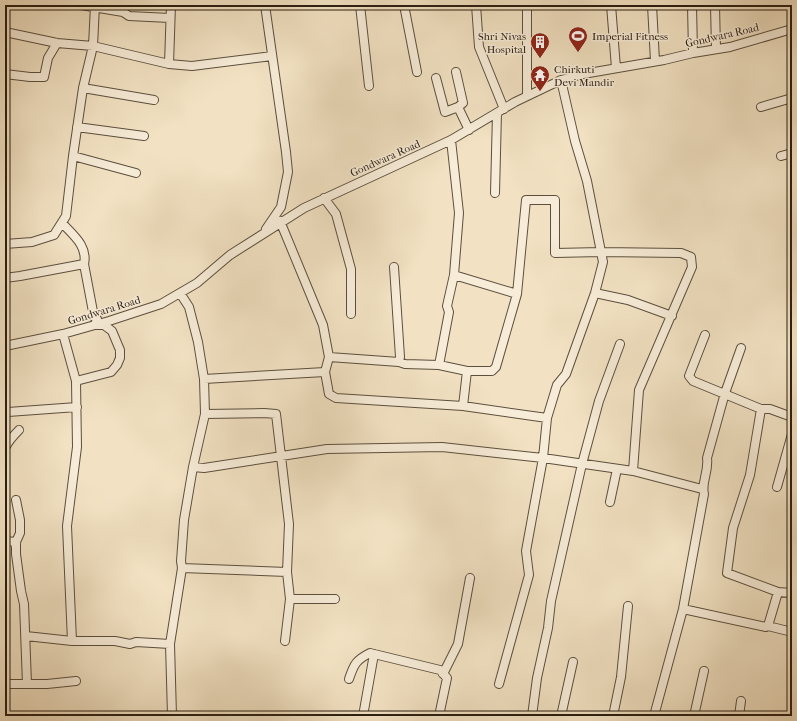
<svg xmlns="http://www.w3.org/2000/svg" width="797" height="721" font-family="'IM FELL French Canon',serif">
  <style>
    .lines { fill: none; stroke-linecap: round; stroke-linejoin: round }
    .street-casing { stroke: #5c4f3e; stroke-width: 10 }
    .street { stroke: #f7ecd8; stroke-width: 8 }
    .labels { text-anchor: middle; stroke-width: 3; stroke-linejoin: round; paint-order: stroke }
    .street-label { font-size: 11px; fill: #2a1e11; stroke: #f7ecd8 }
    .poi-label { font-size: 11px; fill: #2a1e11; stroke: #f7ecd8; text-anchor: start }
  </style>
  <rect width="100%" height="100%" fill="#f2e2c3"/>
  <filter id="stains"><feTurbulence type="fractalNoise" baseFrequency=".005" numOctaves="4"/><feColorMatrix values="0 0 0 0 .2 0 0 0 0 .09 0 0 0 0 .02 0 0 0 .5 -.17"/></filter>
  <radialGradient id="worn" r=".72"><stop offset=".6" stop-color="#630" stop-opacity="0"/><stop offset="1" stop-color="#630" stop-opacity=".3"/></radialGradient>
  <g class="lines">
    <defs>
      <path id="street" d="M81,5L123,12L129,16L170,18
        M95,5L93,46L169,64L192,66L272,56
        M265,5L286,152L288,172L281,207L266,229
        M360,5L369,86
        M404,5L417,72
        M476,5L479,47L504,109
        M611,5L616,68
        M652,5L655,61
        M692,5L693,53
        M715,5L716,49
        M5,32L57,43L93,46L83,88L73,156L66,216L54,235L32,242L5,244
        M169,64L171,5
        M456,72L463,103L458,107
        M5,74L30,77H44L48,58L57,43
        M436,78L445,112L458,107L469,130
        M83,88L154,100
        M527,96V5
        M761,107L792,98
        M77,127L144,136
        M73,156L136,173
        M781,156L792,153
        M495,193L497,113
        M324,198L336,214L351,269V314
        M280,221L323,325L329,357L325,372L329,394L336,398L463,406L547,418
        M62,223C73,235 88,246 84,264L94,317L97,319L95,325H104L112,331L120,350V358L117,365L111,372L76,381
        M394,267L400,357L399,362
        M454,275L517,294
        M5,278L20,276L84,264
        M595,293L628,300L672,316
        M63,334L76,381L77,447L67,526L72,641
        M705,335L689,376L693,381L761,409H770L792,417
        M5,346L63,334L109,321L161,304L197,283L230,255L304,208L451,140L515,102L561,80L583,74L664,60L693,53L730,47L792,29
        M329,357L399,362L405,364L439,365L467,371H492L496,367L517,294L526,200H555V253L601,252L681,253L691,257L692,267L639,390L633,471
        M439,365L449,312L447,306L454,275L459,213L451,140
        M204,379L325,372
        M463,406L467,371
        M761,409L750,475L733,528L727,573L778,592L792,593
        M8,412L77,407
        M205,414L264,413L276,414L289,524L287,572L290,599L285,641
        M5,448C8,442 13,436 19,430
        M193,467L204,468L327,449L442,447L543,458L633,471L702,489
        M777,487L792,434
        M16,500L20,520V533L16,542V554L21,591L24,604L27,684
        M610,502L617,469
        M5,541L16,542
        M182,568L287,572
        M290,599H335
        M683,609L766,627L768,626L792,632
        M768,626L778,592
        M26,636L72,641H115L130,644L136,642L170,644
        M443,674L458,644L470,578
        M349,679C354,664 356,660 370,653L440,670L447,678L439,716
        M5,683L10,684H47L76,681
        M499,684L529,575L526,551L543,458L547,418L557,385L566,374L595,293L603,262L587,181L575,141L561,80
        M172,716L170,644L182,568L181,561L184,520L193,467L205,414L204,379L198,342L189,307L180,293
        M363,716L374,654
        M532,716L537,678L548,628L551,601L582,464L599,401L620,344
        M561,716L573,662
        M613,716L621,677L628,606
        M654,716L683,609L704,494C701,482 709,472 707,458L725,393L741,348
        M694,716L704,671
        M739,716L741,701"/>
    </defs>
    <!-- street casing -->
    <use href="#street" class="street-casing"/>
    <!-- street -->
    <use href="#street" class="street"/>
  </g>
  <!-- icons -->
  <defs>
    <symbol id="stadium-pin" viewBox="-11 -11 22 30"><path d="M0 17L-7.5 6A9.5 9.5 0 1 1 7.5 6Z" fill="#8f2418" stroke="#f7ecd8"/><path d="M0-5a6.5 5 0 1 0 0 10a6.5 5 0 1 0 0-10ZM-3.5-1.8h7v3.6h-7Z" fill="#fff"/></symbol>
    <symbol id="building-pin" viewBox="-11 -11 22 30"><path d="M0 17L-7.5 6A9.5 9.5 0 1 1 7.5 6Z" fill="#8f2418" stroke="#f7ecd8"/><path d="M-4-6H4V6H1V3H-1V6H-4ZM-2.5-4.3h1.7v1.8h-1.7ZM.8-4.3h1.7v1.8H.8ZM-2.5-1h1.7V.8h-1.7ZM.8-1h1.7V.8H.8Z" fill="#fff"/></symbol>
    <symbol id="temple-pin" viewBox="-11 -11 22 30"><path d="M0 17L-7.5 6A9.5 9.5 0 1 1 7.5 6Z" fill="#8f2418" stroke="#f7ecd8"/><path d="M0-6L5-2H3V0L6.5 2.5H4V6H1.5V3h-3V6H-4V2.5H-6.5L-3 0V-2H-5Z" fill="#fff"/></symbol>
  </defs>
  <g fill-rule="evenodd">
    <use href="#stadium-pin" x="567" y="25" width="22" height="30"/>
    <use href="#building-pin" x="529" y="31" width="22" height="30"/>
    <use href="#temple-pin" x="529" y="64" width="22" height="30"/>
  </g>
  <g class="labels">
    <!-- street labels -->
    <g class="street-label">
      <text transform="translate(722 35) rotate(-13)" y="4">Gondwara Road</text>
      <text transform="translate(385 158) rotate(-24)" y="4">Gondwara Road</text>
      <text transform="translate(104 310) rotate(-17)" y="4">Gondwara Road</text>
    </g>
    <!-- poi labels -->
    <g class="poi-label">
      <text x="526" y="40" text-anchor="end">Shri Nivas<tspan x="526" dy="13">Hospital</tspan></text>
      <text x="592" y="40">Imperial Fitness</text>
      <text x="554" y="73">Chirkuti<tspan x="554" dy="13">Devi Mandir</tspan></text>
    </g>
  </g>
  <!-- margin -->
  <rect width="797" height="721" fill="none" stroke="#f2e2c3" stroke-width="20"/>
  <rect x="6" y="6" width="785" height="709" fill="none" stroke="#2a1e11" stroke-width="2"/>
  <rect x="10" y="10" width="777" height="701" fill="none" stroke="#2a1e11"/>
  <rect width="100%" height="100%" filter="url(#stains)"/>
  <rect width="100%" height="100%" fill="url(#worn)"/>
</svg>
